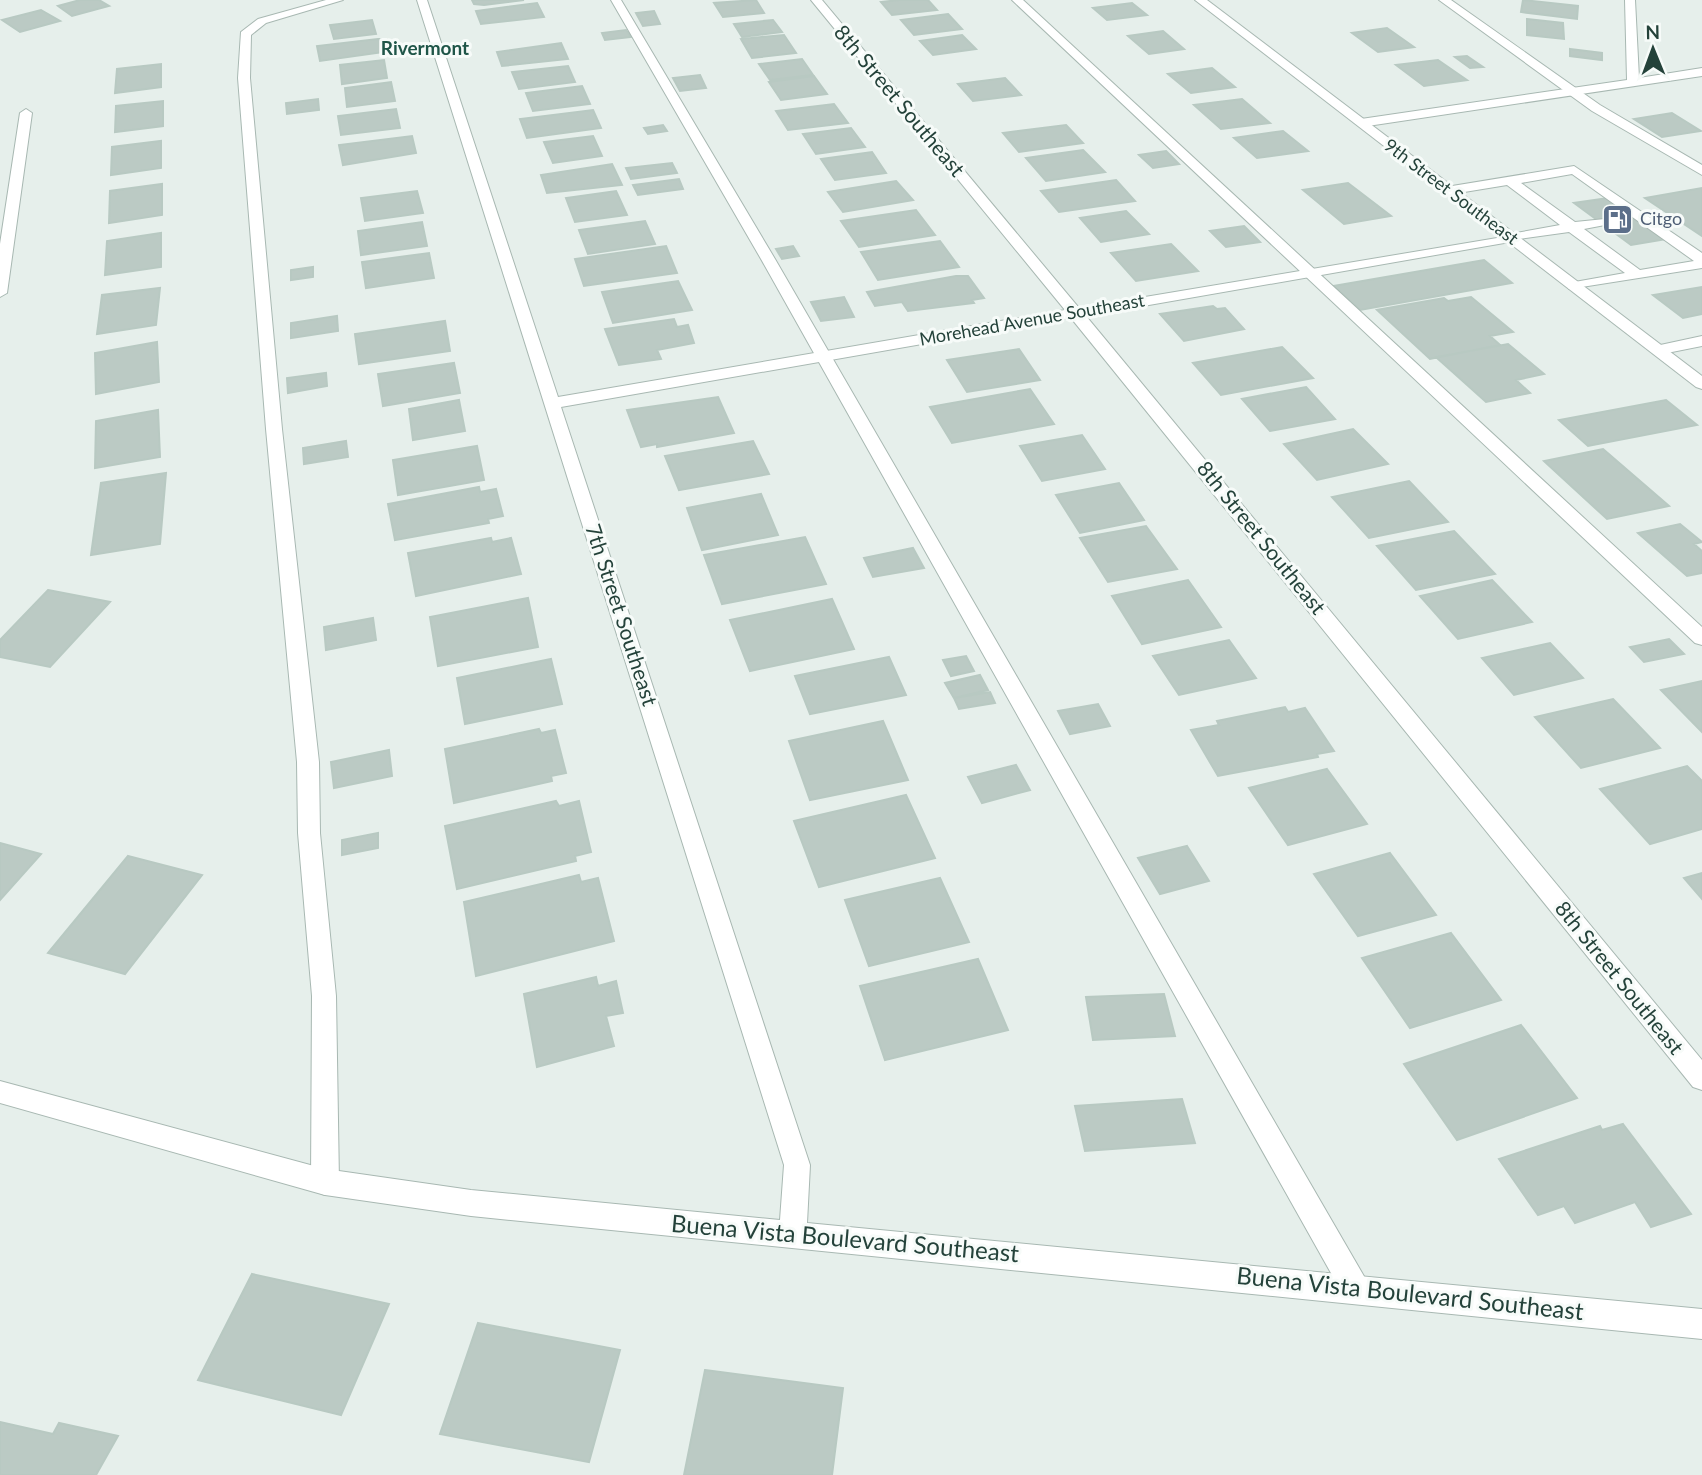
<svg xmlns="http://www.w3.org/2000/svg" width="1702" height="1475" font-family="Lato,sans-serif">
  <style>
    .building { fill: #bbcac4; stroke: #b8c9c2; stroke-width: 2 }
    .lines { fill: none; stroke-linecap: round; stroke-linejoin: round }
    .service-casing { stroke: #a8b8b2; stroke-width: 2 }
    .minor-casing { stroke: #a8b8b2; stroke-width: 2 }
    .tertiary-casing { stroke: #a8b8b2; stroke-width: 2 }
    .service { fill: #fff; fill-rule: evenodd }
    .minor { fill: #fff; fill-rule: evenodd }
    .tertiary { fill: #fff; fill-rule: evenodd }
    .labels { text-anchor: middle; stroke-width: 6; stroke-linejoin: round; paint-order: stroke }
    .far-street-label { font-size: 18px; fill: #24423a; stroke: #f7fbf9 }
    .far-service-label { font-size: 18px; fill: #4e5e75; stroke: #f7fbf9; text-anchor: start }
    .far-neighbourhood-label { font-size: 19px; font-weight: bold; fill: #1f5548; stroke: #f7fbf9 }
    .street-label { font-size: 21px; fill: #24423a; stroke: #f7fbf9 }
    .near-street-label { font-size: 24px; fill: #24423a; stroke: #f7fbf9 }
  </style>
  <rect width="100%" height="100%" fill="#e6efeb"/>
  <!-- building -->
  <path class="building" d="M80,0H99L109,6L72,16L58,6Z
    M472,0H524L484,5L474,4Z
    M756,0L764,13L723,17L714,3Z
    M899,0H928L937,10L892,15L881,2Z
    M1523,0L1578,6L1577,19L1521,12Z
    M537,3L544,17L481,24L476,11Z
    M1132,3L1147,15L1107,20L1093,8Z
    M41,10L60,21L20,32L2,20Z
    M654,11L660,24L643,26L636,13Z
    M948,14L962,29L914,35L901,20Z
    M1527,19L1563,23L1564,39L1527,35Z
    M372,20L376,34L334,39L330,25Z
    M773,20L782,32L742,37L734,24Z
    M1387,28L1414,47L1378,52L1352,33Z
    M626,30L631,37L605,40L602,33Z
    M1163,31L1184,49L1149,54L1128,36Z
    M784,35L796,53L752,58L741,39Z
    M962,35L976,49L933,55L920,41Z
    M378,39H387L391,51L320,61L317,46Z
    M561,43L568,59L502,66L497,52Z
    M1570,49L1602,53V60L1570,56Z
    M1467,56L1483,67L1470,68L1455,57Z
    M802,59L813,75L770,80L759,64Z
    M384,60L387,78L342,84L340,65Z
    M1438,60L1467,80L1424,86L1396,65Z
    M161,64V87L115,93L117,69Z
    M568,66L575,82L519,89L512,72Z
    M1212,68L1235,87L1191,93L1168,74Z
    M700,75L706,88L680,91L673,78Z
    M814,76L827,94L781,100L769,82Z
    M1005,78L1021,95L973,101L958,84Z
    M391,82L395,101L347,107L345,88Z
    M582,86L590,104L533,111L526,93Z
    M318,99L319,110L287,114L286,103Z
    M1242,99L1270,123L1221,129L1194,105Z
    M163,101V126L115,132L116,106Z
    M834,104L848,123L788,130L776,111Z
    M396,109L400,128L341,135L338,116Z
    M593,110L601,128L527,138L520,119Z
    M1672,113L1701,131L1662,137L1634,119Z
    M663,125L667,131L648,134L644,128Z
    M1066,125L1083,143L1019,152L1003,133Z
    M851,128L865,147L816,154L803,134Z
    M1283,131L1308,151L1257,158L1234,138Z
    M412,136L416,153L343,165L339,145Z
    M593,136L602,156L553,163L544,142Z
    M161,141V168L111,175L112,147Z
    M1083,150L1105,172L1046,181L1026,158Z
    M1166,151L1179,164L1153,168L1139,155Z
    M872,152L886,173L835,180L821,159Z
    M672,163L677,173L631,179L626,168Z
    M612,164L622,185L547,193L541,175Z
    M679,179L683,189L638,195L633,185Z
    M1116,180L1135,201L1059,212L1041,191Z
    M896,181L913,200L843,212L828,192Z
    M1348,183L1391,216L1344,224L1303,190Z
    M162,184V215L109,223L110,191Z
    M1702,188V236L1645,198Z
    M417,191L423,213L365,221L361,198Z
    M616,191L627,215L575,222L566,198Z
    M1608,198L1667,239L1631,245L1574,203Z
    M916,210L935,235L859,247L841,221Z
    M1126,211L1149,234L1101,242L1080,218Z
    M645,221L655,244L588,254L579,230Z
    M422,222L427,246L361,255L358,231Z
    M1244,226L1260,242L1226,247L1210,231Z
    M161,233V267L105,275L107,241Z
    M940,241L959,267L878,280L861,252Z
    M1171,244L1198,271L1136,281L1111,253Z
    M666,246L677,273L584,286L575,259Z
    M793,246L799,256L782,259L776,249Z
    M429,253L434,278L366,288L362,262Z
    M1484,260L1512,283L1360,310L1334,286Z
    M313,267V277L291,280V270Z
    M956,276H968L984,298L972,300L974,303L908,311L902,302L875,306L867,292Z
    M678,281L692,310L613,323L602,292Z
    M1702,287V314L1683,318L1653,295Z
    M160,288L156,325L97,334L102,295Z
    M844,297L854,317L821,321L811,302Z
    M1471,297L1513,332L1490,336L1500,345L1430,359L1377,310L1444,298L1448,301Z
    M1213,306L1217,309L1225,308L1244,329L1184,341L1160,314Z
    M337,316L338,331L291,338V323Z
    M674,319L677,327L688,325L694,343L657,350L661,359L619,365L605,329Z
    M445,321L450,351L359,364L355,334Z
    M157,342L159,382L96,394L95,353Z
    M1508,344L1544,374L1516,380L1530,393L1486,402L1436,357Z
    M1282,347L1313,378L1221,395L1193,363Z
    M1019,349L1040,380L967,392L947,360Z
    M454,363L460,393L383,406L378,374Z
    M326,373L327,386L288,393L287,378Z
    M1306,387L1335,419L1270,431L1242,399Z
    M1030,389L1054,424L952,443L930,407Z
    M718,397L734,433L657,447V444L641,447L627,410Z
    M459,400L465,431L413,440L409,409Z
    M1666,400L1697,425L1588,446L1559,420Z
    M158,410L160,457L95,468L96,421Z
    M1353,429L1388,464L1317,480L1284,444Z
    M1082,435L1105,469L1042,481L1020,446Z
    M346,441L348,457L304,464L303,448Z
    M753,441L769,474L679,490L665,456Z
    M477,446L484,480L398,495L393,460Z
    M1603,449L1669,506L1607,519L1544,461Z
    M166,473L160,544L91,555L101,483Z
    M1409,481L1448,522L1369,538L1332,497Z
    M1119,483L1144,520L1080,533L1056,495Z
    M479,487L480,492L496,489L503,516L488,519L489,523L395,540L388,504Z
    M761,494L778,535L702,550L687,508Z
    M1680,524L1702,542L1694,544L1702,551V573L1687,576L1638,533Z
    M1146,526L1177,569L1108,582L1080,538Z
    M1454,531L1495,574L1416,590L1377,546Z
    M805,537L826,584L722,604L704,555Z
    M491,538L492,542L511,538L521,574L416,596L408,553Z
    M913,548L924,568L873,577L864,558Z
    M1188,580L1221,627L1142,644L1112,596Z
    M1492,580L1532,622L1458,639L1420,596Z
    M48,590L110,602L50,667L0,657V640Z
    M528,598L538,647L438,666L430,617Z
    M832,599L854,649L750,671L730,620Z
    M373,618L376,640L326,650L324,627Z
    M1669,639L1684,654L1644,662L1630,647Z
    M1229,640L1256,678L1179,695L1153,656Z
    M1550,643L1583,678L1514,695L1482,658Z
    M966,656L974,671L951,676L943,660Z
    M889,657L906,695L810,714L795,676Z
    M551,659L562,704L465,724L457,678Z
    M980,675L988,690L954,698L945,683Z
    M1702,681V732L1661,690Z
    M990,692L995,703L959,709L954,698Z
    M1613,699L1660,748L1581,768L1535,717Z
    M1098,704L1110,726L1070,734L1058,711Z
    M1285,707L1288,712L1305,708L1334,751L1317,754L1318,757L1218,776L1191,730L1219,725L1217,721Z
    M883,721L908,780L810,800L789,741Z
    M539,729L541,733L555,730L566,773L551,776L552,781L454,803L445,749Z
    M389,750L392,776L334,788L331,762Z
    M1016,765L1030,790L982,803L968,777Z
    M1687,766L1702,781V829L1650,844L1600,789Z
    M1327,769L1367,824L1288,845L1249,788Z
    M906,795L935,858L819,887L794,821Z
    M556,801L559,806L579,801L591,852L575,856L576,861L457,889L445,826Z
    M378,833V848L342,855V840Z
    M0,843L41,854L0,900Z
    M1187,846L1209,881L1160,894L1138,858Z
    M1390,853L1436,915L1358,936L1314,874Z
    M128,856L202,875L125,974L48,953Z
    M1702,873V899L1684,878Z
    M579,875L581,882L598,878L614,941L476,976L464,902Z
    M940,878L969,942L869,966L845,900Z
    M1451,933L1501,1000L1410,1028L1362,958Z
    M978,959L1008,1030L885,1060L860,986Z
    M596,977L598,986L616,981L623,1013L606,1016L614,1046L537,1067L524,994Z
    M1164,994L1175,1036L1093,1040L1086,997Z
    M1521,1025L1577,1098L1457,1140L1404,1064Z
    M1182,1099L1195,1143L1085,1151L1075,1106Z
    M1623,1124L1691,1214L1651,1227L1635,1202L1575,1223L1564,1206L1538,1215L1499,1159L1600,1126L1602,1130Z
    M252,1274L389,1304L341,1415L198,1380Z
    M478,1323L620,1350L589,1462L440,1434Z
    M705,1370L843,1388L832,1475H684Z
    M0,1422L53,1434L59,1423L118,1436L96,1475H0Z"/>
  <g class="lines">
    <defs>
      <path id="service" d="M326,0H343L266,23L251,35L250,78L282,429L319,762L320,833L336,996L339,1182L335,1191L325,1195L315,1191L311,1182L312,996L298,833L297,762L266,429L238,78L241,32L258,19Z
        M611,0H621L775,259L1365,1278L1369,1288L1365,1298L1355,1302L1345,1298L761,259Z
        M1012,0H1023L1702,627V645L1695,643Z
        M1439,0H1451L1600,105L1702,165V175L1592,111Z
        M1574,166L1702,253V268L1569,289L1567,286L1569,283L1625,273L1569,232L1505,241V235L1560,225L1507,185L1446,195L1439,191L1446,187ZM1572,174L1694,261L1640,270L1584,229L1605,225V219L1575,222L1521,183Z"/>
      <path id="minor" d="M417,0H427L558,397L1065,310L811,0H822L1079,308L1515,235L1517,238L1510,242L1086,316L1702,1060V1090L1693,1087L1071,318L561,407L810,1165L807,1223L1702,1309V1339L471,1216L325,1195L0,1103V1081L325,1169L471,1190L780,1220L784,1165Z
        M1625,0H1635L1639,78L1702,68V76L1361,127L1355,123L1361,119L1627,80Z
        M26,109L32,113L7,293L0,297V244L20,113Z
        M1702,336V346L1657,355L1649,350L1651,347Z"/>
      <path id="tertiary" d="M1195,0H1207L1702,376V389L1696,387Z"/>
    </defs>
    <!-- service casing -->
    <use href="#service" class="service-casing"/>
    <!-- minor casing -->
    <use href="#minor" class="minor-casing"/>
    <!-- tertiary casing -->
    <use href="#tertiary" class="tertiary-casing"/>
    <!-- service -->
    <use href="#service" class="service"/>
    <!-- minor -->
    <use href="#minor" class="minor"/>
    <!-- tertiary -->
    <use href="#tertiary" class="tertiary"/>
  </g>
  <!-- icons -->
  <defs>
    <symbol id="fuel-square" viewBox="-11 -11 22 22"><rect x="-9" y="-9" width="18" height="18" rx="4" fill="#5c6f8a" stroke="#f7fbf9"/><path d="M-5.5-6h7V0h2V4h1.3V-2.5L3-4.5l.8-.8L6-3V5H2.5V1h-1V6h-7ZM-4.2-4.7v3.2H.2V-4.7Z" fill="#fff"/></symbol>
  </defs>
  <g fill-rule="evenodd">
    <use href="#fuel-square" x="1600" y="202" width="35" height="35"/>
  </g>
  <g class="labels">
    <!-- far-street labels -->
    <g class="far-street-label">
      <text transform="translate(1451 192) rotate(37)" y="6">9th Street Southeast</text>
      <text transform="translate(1032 320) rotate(-10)" y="6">Morehead Avenue Southeast</text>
    </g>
    <!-- far-service labels -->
    <g class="far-service-label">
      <text x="1640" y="225">Citgo</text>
    </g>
    <!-- far-neighbourhood labels -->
    <g class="far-neighbourhood-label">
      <text x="425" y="55">Rivermont</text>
    </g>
    <!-- street labels -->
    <g class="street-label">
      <text transform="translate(899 101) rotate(50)" y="7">8th Street Southeast</text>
      <text transform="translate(1261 538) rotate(51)" y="7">8th Street Southeast</text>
      <text transform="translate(621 615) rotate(72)" y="7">7th Street Southeast</text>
      <text transform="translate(1619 978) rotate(51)" y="7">8th Street Southeast</text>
    </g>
    <!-- near-street labels -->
    <g class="near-street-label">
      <text transform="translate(845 1239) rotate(5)" y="8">Buena Vista Boulevard Southeast</text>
      <text transform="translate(1410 1294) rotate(6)" y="8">Buena Vista Boulevard Southeast</text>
    </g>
  </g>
  <!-- north arrow -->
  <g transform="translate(1653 49) rotate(359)" stroke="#f7fbf9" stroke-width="5" paint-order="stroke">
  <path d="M0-5L12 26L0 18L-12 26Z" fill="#24423a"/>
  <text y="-10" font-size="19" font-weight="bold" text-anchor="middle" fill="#24423a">N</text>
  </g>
</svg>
